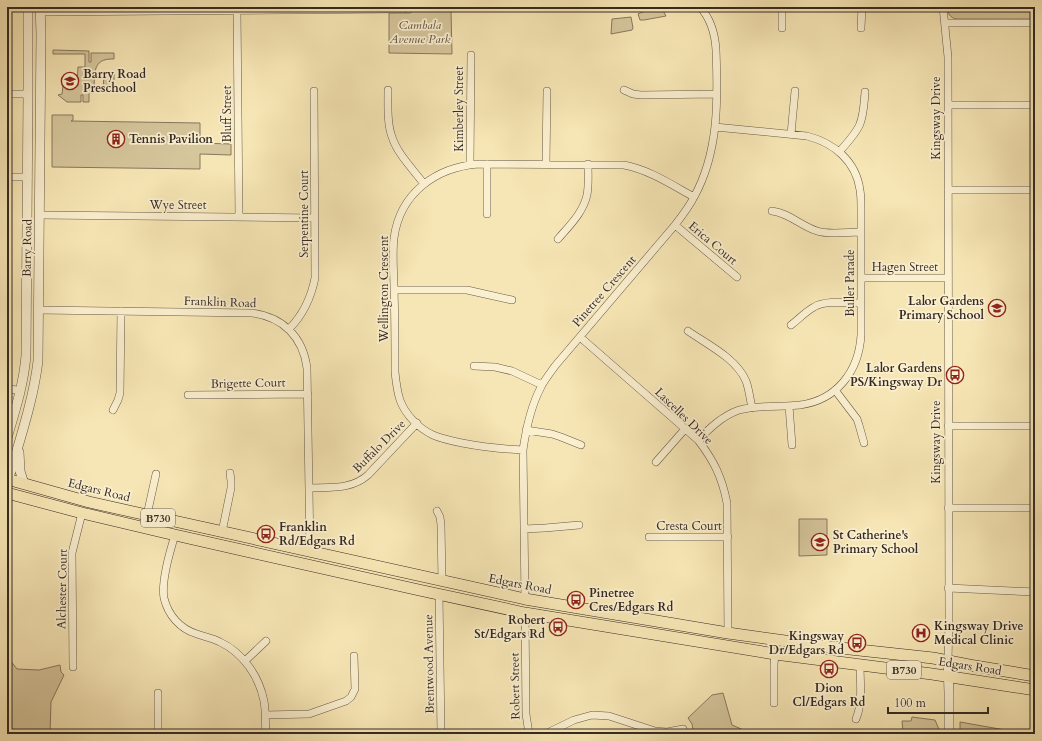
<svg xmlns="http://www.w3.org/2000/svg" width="1042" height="741" font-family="Cardo,serif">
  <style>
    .green { fill: #d6c69c; stroke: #867860 }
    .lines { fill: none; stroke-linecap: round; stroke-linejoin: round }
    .minor-casing { stroke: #665948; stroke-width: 8 }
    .tertiary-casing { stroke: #665948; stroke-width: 10 }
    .primary-casing { stroke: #352a23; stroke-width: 12 }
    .minor { stroke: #faefcf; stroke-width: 7 }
    .tertiary { stroke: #faefcf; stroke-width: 9 }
    .primary { stroke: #f7e6b5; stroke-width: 11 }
    .labels { text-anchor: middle; stroke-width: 3.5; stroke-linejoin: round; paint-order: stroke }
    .shield { fill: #faefcf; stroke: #706557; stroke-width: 1 }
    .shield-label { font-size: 11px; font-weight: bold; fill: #352a23 }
    .park-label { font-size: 12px; font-style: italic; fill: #5d5141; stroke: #faefcf }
    .poi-label { font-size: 12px; font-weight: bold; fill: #352a23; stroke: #faefcf; text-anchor: start }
    .street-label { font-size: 12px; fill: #352a23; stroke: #faefcf }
  </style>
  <rect width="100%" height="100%" fill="#f7e6b5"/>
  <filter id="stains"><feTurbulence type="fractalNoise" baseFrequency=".005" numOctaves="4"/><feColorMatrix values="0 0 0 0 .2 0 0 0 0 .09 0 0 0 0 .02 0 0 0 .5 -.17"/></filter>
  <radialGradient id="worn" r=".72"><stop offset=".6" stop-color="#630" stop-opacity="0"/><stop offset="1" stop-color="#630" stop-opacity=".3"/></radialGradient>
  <!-- green -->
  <path class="green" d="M654,7H661L666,16L644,20H640L638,14Z
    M950,7H1035V19H957C950,18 946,13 950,7Z
    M415,10H451L452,54L389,53V13H410Z
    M631,17L633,28L632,30L611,34L612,19Z
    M53,50L89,51V62H91V53H114V59C91,58 95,75 94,93H89V102H83V95H81V102H67L58,95L62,94L63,85H77L78,67H85V54H53Z
    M104,73H114V92H103Z
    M52,115H73V120L71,121L200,123V143L231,144V155L200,154V169L52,167Z
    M799,519H827V555L799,556Z
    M9,659L17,669L39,670L60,665L61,672L64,675L51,702L50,734H10V696L7,688V660Z
    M723,693L732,725L753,734H691L693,730L692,724L688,718L712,695Z
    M912,717L935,720L941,734H899L903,732L902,721H911Z
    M960,722L1022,733L1025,734H960Z"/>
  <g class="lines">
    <defs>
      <path id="minor" d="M943,7L948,57L949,621L948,661
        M237,10L239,217
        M41,12L398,9H404L409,7
        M945,23H1035
        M782,28V7
        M861,28L862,7
        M388,90C388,106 387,123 392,137C398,155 413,169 424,184
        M624,90L633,94L641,95L716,94
        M7,94H28
        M948,105H1035
        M791,134L795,91
        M839,152C861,128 863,124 865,92
        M470,164L471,55
        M546,164L547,91
        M7,177H28
        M948,190H1035
        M772,211C789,213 801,226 817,231C828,235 849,232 861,232
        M487,214V164
        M40,215L315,218
        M675,225L737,277
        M558,239C569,226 583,213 587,195C589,185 588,174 588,164
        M861,278H948
        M394,290H467L512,300
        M39,310L252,313C283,317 303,337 307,368L310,552
        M791,325C799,319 805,312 814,307C825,300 848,303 861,303
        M289,329C303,315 311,298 315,278L314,91
        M688,331C708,345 736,358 746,381C749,389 750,399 752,408
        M580,337L698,440C714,461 722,477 727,503L728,633
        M474,366L495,367L512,371L542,385
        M7,388L20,391
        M835,390L857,419L859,425L864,443
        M188,395L308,394
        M789,406L792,445
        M113,410L118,400L120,393L121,311
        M948,426H1035
        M526,430L552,434L561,437L581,445
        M698,440C710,428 722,416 739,410C757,405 781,407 800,405C837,400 859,371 861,335V208C861,202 861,196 860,190C856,161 834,143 807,136L715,127
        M523,450C503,449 483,447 462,443C452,441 442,439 433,435C418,428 405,414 400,400C397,391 396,382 395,372C395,345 395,317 394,290C394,273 392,255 394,238C400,193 436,167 479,164L624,165C650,170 672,185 694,197
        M656,462L685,429
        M309,488C330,487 351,490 368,475L417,423
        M948,508H1035
        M437,511L440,517L441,525L442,581
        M147,515L156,474
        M524,529L545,528L579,525
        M222,532L231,488V481L230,473
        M175,535C170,551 161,582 164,598C168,615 180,629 197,634C205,637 213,638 220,642C243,653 259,676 264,701C266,712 265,723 266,734
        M649,537H728
        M948,588L1035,592
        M439,594L441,734
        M525,599L523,450C526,429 531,406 541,387C545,379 551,372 555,366L675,225C682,216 689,207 694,197C719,152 718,99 716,50C715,33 711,19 700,7
        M525,613L526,714L529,734
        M245,661L266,641
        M73,667L72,553L82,513
        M158,693V730L160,734
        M774,703V664L775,654
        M265,715L309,714L346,701L351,697L355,689L354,656
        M856,719C863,702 860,682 860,664
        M545,734L574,720L592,715L609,716L655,731L667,732L683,729"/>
      <path id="tertiary" d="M7,438C15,411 24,383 26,355L28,94V7
        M19,452L20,471L24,484
        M7,485C18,444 33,403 38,361L41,33L40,7
        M948,661L949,693V734"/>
      <path id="primary" d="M7,479L89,502L147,515L525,599L728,633L822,646L933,658L969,665L1035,676
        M7,493L82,513L175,535L419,590L525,613L775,654L932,674L1035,690"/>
    </defs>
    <!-- minor casing -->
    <use href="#minor" class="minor-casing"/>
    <!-- tertiary casing -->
    <use href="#tertiary" class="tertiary-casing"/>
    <!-- primary casing -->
    <use href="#primary" class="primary-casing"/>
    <!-- minor -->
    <use href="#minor" class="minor"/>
    <!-- tertiary -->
    <use href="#tertiary" class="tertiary"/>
    <!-- primary -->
    <use href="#primary" class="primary"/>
  </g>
  <!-- icons -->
  <defs>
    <symbol id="school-ring" viewBox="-11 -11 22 22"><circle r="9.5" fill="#faefcf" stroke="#8f2418" stroke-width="1.5"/><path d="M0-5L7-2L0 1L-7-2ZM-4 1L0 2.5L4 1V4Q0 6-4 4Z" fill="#8f2418"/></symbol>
    <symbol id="building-ring" viewBox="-11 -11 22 22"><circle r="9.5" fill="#faefcf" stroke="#8f2418" stroke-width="1.5"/><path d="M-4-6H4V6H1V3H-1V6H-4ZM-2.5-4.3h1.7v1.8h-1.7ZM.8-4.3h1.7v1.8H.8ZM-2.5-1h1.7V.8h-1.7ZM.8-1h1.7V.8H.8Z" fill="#8f2418"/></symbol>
    <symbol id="bus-ring" viewBox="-11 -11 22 22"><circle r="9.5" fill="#faefcf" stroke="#8f2418" stroke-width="1.5"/><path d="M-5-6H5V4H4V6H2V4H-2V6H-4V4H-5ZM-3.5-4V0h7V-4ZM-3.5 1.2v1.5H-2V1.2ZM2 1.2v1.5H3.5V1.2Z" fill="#8f2418"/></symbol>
    <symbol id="hospital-ring" viewBox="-11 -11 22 22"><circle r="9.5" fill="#faefcf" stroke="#8f2418" stroke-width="1.5"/><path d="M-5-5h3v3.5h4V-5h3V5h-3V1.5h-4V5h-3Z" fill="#8f2418"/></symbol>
  </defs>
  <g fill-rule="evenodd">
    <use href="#school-ring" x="60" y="71" width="20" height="20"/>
    <use href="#building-ring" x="106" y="129" width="20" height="20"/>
    <use href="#school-ring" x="987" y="298" width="20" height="20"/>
    <use href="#bus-ring" x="945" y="365" width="20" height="20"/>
    <use href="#bus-ring" x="256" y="524" width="20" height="20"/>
    <use href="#school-ring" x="810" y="532" width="20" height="20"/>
    <use href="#bus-ring" x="566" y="590" width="20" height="20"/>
    <use href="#bus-ring" x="548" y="617" width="20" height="20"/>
    <use href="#hospital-ring" x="911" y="623" width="20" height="20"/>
    <use href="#bus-ring" x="847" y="633" width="20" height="20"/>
    <use href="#bus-ring" x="819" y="659" width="20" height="20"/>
  </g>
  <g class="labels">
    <!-- shield labels -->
    <g class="shield">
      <rect x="141" y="509" width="34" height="18" rx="3"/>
      <rect x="887" y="661" width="34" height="18" rx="3"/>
    </g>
    <g class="shield-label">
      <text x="158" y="522">B730</text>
      <text x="904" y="674">B730</text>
    </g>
    <!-- park labels -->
    <g class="park-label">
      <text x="420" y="29">Cambala<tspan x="420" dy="14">Avenue Park</tspan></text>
    </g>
    <!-- poi labels -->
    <g class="poi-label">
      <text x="83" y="78">Barry Road<tspan x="83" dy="14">Preschool</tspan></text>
      <text x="129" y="143">Tennis Pavilion</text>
      <text x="984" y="305" text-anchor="end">Lalor Gardens<tspan x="984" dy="14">Primary School</tspan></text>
      <text x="942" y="372" text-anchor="end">Lalor Gardens<tspan x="942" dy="14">PS/Kingsway Dr</tspan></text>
      <text x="279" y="531">Franklin<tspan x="279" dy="14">Rd/Edgars Rd</tspan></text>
      <text x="833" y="539">St Catherine's<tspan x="833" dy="14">Primary School</tspan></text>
      <text x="589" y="597">Pinetree<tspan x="589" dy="14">Cres/Edgars Rd</tspan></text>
      <text x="545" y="624" text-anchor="end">Robert<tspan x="545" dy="14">St/Edgars Rd</tspan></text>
      <text x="934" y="630">Kingsway Drive<tspan x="934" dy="14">Medical Clinic</tspan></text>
      <text x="844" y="640" text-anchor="end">Kingsway<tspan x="844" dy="14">Dr/Edgars Rd</tspan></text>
      <text x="829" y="692" text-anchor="middle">Dion<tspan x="829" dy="14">Cl/Edgars Rd</tspan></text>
    </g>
    <!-- street labels -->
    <g class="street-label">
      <text transform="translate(459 109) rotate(-90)" y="4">Kimberley Street</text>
      <text transform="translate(227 114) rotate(-90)" y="4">Bluff Street</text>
      <text transform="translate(936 118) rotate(-90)" y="4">Kingsway Drive</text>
      <text x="178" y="209">Wye Street</text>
      <text transform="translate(304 214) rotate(-90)" y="4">Serpentine Court</text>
      <text transform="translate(713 243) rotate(40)" y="4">Erica Court</text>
      <text transform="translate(27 248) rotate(-89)" y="4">Barry Road</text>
      <text x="905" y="271">Hagen Street</text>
      <text transform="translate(850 283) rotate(-90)" y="4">Buller Parade</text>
      <text transform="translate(384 289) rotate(-90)" y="4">Wellington Crescent</text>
      <text transform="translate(604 291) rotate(-49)" y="4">Pinetree Crescent</text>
      <text transform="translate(220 302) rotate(2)" y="4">Franklin Road</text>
      <text transform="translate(248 383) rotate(-1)" y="4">Brigette Court</text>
      <text transform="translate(684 416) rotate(44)" y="4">Lascelles Drive</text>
      <text transform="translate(936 442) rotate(-90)" y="4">Kingsway Drive</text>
      <text transform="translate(379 446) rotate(-45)" y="4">Buffalo Drive</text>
      <text transform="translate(99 490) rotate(14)" y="4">Edgars Road</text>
      <text x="689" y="530">Cresta Court</text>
      <text transform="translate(520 584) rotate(11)" y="4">Edgars Road</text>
      <text transform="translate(62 589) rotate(-89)" y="4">Alchester Court</text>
      <text transform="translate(429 664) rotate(-91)" y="4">Brentwood Avenue</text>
      <text transform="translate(970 666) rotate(9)" y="4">Edgars Road</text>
      <text transform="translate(515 686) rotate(-91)" y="4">Robert Street</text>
    </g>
  </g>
  <!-- margin -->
  <rect width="1042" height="741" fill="none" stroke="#f7e6b5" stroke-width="24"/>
  <rect x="8" y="8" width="1026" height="725" fill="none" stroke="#352a23" stroke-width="2"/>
  <rect x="12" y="12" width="1018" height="717" fill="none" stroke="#352a23"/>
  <!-- scale -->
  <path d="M888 707v6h100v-6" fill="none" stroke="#352a23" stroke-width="2"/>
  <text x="894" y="707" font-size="12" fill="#352a23" stroke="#faefcf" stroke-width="3" paint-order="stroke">100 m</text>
  <rect width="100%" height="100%" filter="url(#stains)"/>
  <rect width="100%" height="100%" fill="url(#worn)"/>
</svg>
